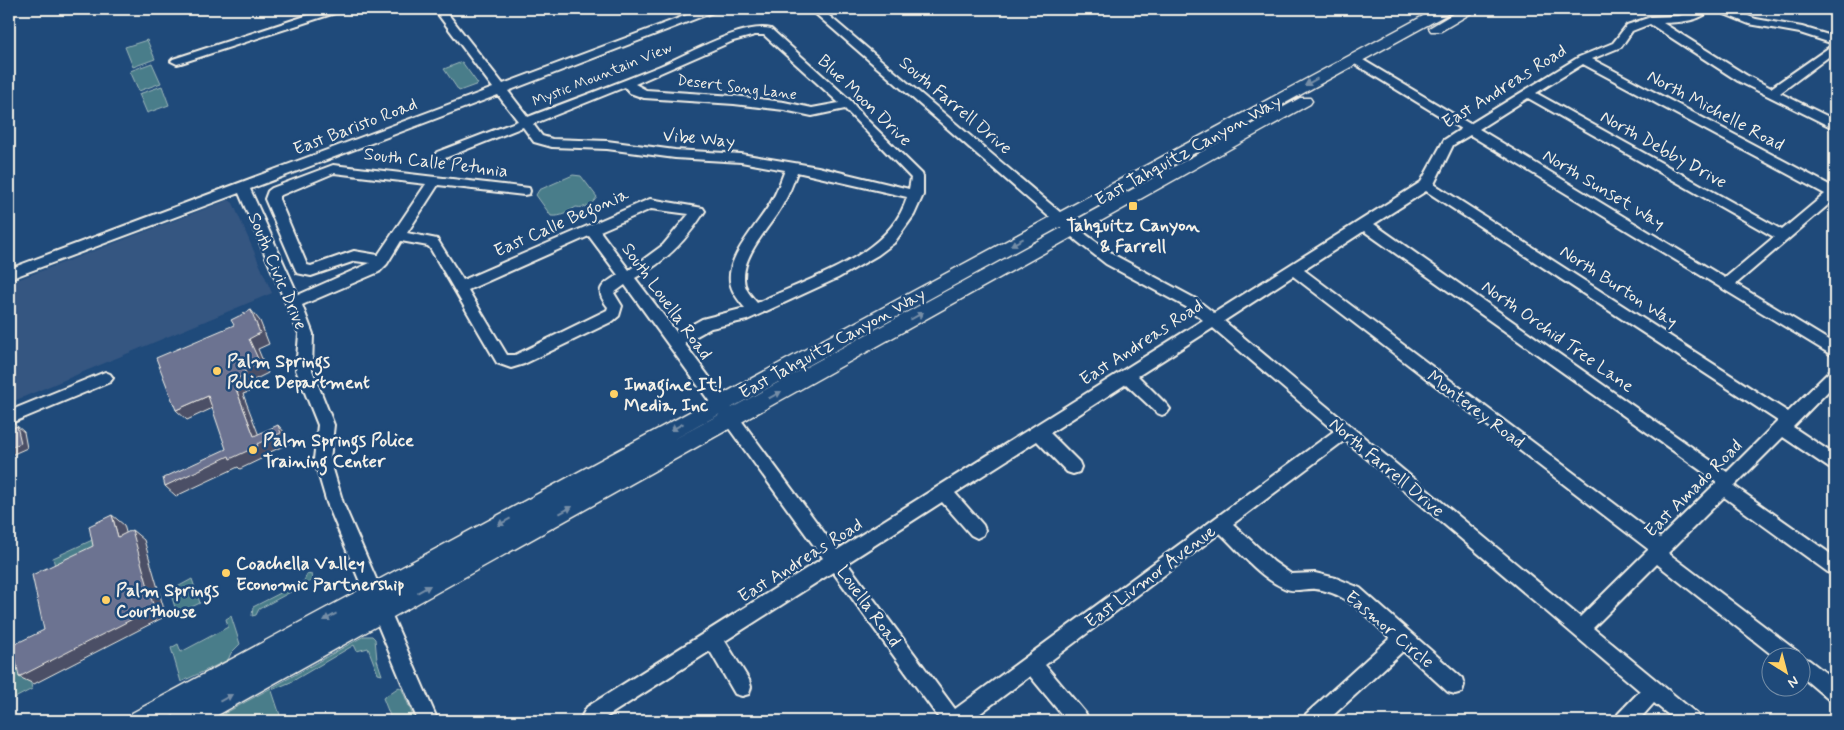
<svg xmlns="http://www.w3.org/2000/svg" width="1844" height="730" font-family="Mynerve,sans-serif">
  <style>
    .built { fill: #365681 }
    .green { fill: #497d8a; stroke: #9eb7b9 }
    .lines { fill: none; stroke-linecap: round; stroke-linejoin: round }
    .minor-casing { stroke: #f4f1e8; stroke-width: 4 }
    .major-casing { stroke: #f4f1e8; stroke-width: 3 }
    .minor { fill: #1f4a7a; fill-rule: evenodd }
    .major { fill: #1f4a7a; fill-rule: evenodd }
    .shaded-wall { fill: #4c5066; stroke: #f4f1e8 }
    .building { fill: #6c7391; stroke: #f4f1e8 }
    .oneway { fill: #748da6 }
    .poi-dot { fill: #ffd166; stroke: #1f4a7a; stroke-width: 2 }
    .labels { text-anchor: middle; stroke-width: 5; stroke-linejoin: round; paint-order: stroke }
    .far-street-label { font-size: 15px; fill: #f4f1e8; stroke: #1f4a7a }
    .street-label { font-size: 18px; fill: #f4f1e8; stroke: #1f4a7a }
    .poi-label { font-size: 18px; font-weight: bold; fill: #f4f1e8; stroke: #1f4a7a; text-anchor: start }
  </style>
  <rect width="100%" height="100%" fill="#1f4a7a"/>
  <filter id="ink" filterUnits="userSpaceOnUse"><feTurbulence type="fractalNoise" baseFrequency=".02" numOctaves="2"/><feDisplacementMap in="SourceGraphic" scale="10" xChannelSelector="R" yChannelSelector="G"/><feConvolveMatrix kernelMatrix="1 2 1 2 8 2 1 2 1" color-interpolation-filters="sRGB"/></filter>
  <g filter="url(#ink)">
    <!-- built -->
    <path class="built" d="M229,200L233,203L272,293L9,403V283Z"/>
    <!-- green -->
    <path class="green" d="M147,40L155,59L133,67L125,47Z
      M462,62L478,84L459,91L444,69Z
      M152,63L161,83L139,91L130,71Z
      M162,86L169,105L147,113L139,94Z
      M573,175L581,176L597,197C593,204 585,209 576,207C567,212 563,217 551,216L536,195L539,190Z
      M101,536L106,555L58,578L53,558Z
      M307,574L312,575L311,581L259,609L256,615L252,616L253,607L304,581Z
      M192,579L200,603L177,614L170,591Z
      M231,616L240,644L231,653L228,660L181,682L171,648L178,644L181,652L228,627L226,619Z
      M9,627L14,649L26,657L32,689L13,699L9,674Z
      M364,636H372L375,639L377,660L382,675L378,674L368,648L357,651L354,645L291,682L274,689L273,687Z
      M399,687L402,689L415,721H392L383,698Z
      M271,688L282,721H211Z"/>
    <g class="lines">
      <defs>
        <path id="minor" d="M327,9H342L341,11L181,63L177,64L171,61L173,59Z
          M434,9H444L503,84L703,9H717L716,11L508,91L528,117C572,100 616,84 660,66C687,55 742,22 771,29L851,101L863,116L922,174L923,177V195L914,215L894,243L878,255L838,278L747,320L711,328L684,343L837,550L1203,320L1186,307L1106,264L1078,242L810,9H821L1088,236L1116,256L1196,299L1214,313L1421,182L1444,140L1461,129L1350,61L1348,59L1350,57H1358L1470,124L1579,57L1613,43L1627,25L1651,17L1679,16L1699,9H1711C1701,22 1679,22 1663,23L1746,75L1771,88L1834,44L1800,33L1749,24L1717,11L1716,9H1730L1756,19L1802,27L1835,37V52L1780,93L1835,120V129L1738,81L1650,24L1632,31L1621,47L1592,59L1835,188V199L1736,284L1835,344V357L1470,135L1453,145L1434,184L1788,412L1830,371L1835,369V384L1793,427L1835,455V470L1829,468L1783,437L1734,486L1835,557V575L1829,573L1724,497L1668,553L1798,652L1800,658H1776L1657,564L1593,628L1697,714L1700,721H1676L1654,703L1638,721H1616L1618,714L1640,691L1345,440L1233,524L1274,562L1291,574L1315,573L1336,578L1360,588L1462,678L1464,685L1462,692L1455,694L1448,692L1403,651L1327,721H1304L1306,714L1390,638C1368,618 1347,592 1315,589C1305,588 1294,593 1284,588C1259,577 1240,552 1220,533L1045,665L1086,714L1088,721H1067L1030,676L970,721H941L833,572L725,641L749,680L751,687L749,694L742,696L735,694L710,651L600,721H579L587,707L823,558L625,285L614,293L622,306L619,316L613,321L524,364L511,368L497,363L430,248L428,246L401,241L387,264L379,272L302,305L313,334L312,370L334,425L330,459L343,503L438,721H418L327,503L314,459L318,425L296,370L299,334L239,193L9,279V269L493,88ZM755,35H764L839,103L812,108L784,102L734,96L646,90L635,84L733,41ZM1583,64L1825,194L1782,230L1536,93ZM625,87L630,93L644,98L734,104L784,110L812,116L845,109L911,178L909,189L818,167L741,154L675,150L607,141L552,139L542,136L533,124ZM498,95L518,121L437,152L435,155L437,158H445L523,127L534,142L552,147L607,149L675,158L741,162L785,170C781,180 777,192 771,202C759,224 727,255 730,281C731,291 739,301 745,308L702,319L677,333L635,278C664,263 685,242 703,214L705,211L703,208L650,199L645,201L463,280L437,239L407,233L438,185L524,195L529,194L530,191L529,188L333,165L272,188L268,191L265,199L297,273L311,276L355,261L370,263L298,295L250,189ZM1528,98L1774,237L1725,278L1479,129ZM797,172L907,197C890,257 808,278 757,303C751,296 744,289 744,279C743,252 771,227 783,204C789,194 793,183 797,172ZM334,173L426,184L378,255L354,251L311,266L307,265L279,199V196ZM1426,191L1778,421L1727,472L1374,224ZM651,209L689,214L663,245L629,270L600,231ZM1364,231L1717,482L1660,538L1304,270ZM589,236L618,275C601,285 594,290 608,307L607,310L515,355H507L468,290ZM1293,276L1648,549V550L1580,617L1224,321ZM1213,328L1334,431L955,709L847,563L942,502L971,535L977,538L983,535L985,530L983,525L955,493L1037,441L1067,472L1073,474L1079,472L1081,467L1079,462L1050,433L1126,384L1157,413L1162,415L1167,413L1170,409L1167,405L1138,376Z
          M105,372L110,374L113,378L110,382L9,424V411Z
          M1802,657L1809,660L1835,680V701L1828,699L1802,677Z"/>
        <path id="major" d="M1436,9H1453L1451,12L669,442L1300,98H1310L1312,101L1310,104L207,721H172L174,715L163,721H128L132,713Z
          M1461,9H1478L1441,31H1431L1429,28Z"/>
      </defs>
      <!-- minor casing -->
      <use href="#minor" class="minor-casing"/>
      <!-- major casing -->
      <use href="#major" class="major-casing"/>
      <!-- minor -->
      <use href="#minor" class="minor"/>
      <!-- major -->
      <use href="#major" class="major"/>
    </g>
    <!-- shaded-wall -->
    <path class="shaded-wall" d="M251,310L260,321L269,344L258,349L268,373L254,380L255,384L247,388L249,392L243,394L261,441L278,425L287,435L290,443L266,454L267,456L240,469L238,467L176,496L165,486L254,436L234,384L244,369L249,339Z
      M208,396L217,406L187,420L176,410Z
      M17,426L24,432L27,448L9,456V448Z
      M112,515L124,525L130,547L118,537Z
      M132,530L144,540L166,616L34,684L19,677Z"/>
    <!-- building -->
    <path class="building" d="M251,310L260,333L249,339L260,363L244,369L246,374L238,378L239,382L234,384L254,436L278,425L281,433L257,444L258,446L230,459L229,456L165,486L163,478L226,449L208,396L176,410L156,358L234,325L231,320Z
      M17,426L21,443L9,448V430Z
      M112,515L118,537L132,530L154,608L19,677L13,645L44,630L32,575L93,546L89,526Z"/>
    <!-- one-way arrows -->
    <defs><path id="oneway-solid" d="M-6-.8H1V-3.2L6.5 0L1 3.2V.8H-6Z" transform="scale(1.25)"/></defs>
    <g class="oneway">
      <use href="#oneway-solid" transform="translate(1311 82) rotate(151)"/>
      <use href="#oneway-solid" transform="translate(1017 242) rotate(152)"/>
      <use href="#oneway-solid" transform="translate(917 316) rotate(-29)"/>
      <use href="#oneway-solid" transform="translate(775 395) rotate(-29)"/>
      <use href="#oneway-solid" transform="translate(677 427) rotate(151)"/>
      <use href="#oneway-solid" transform="translate(566 510) rotate(-29)"/>
      <use href="#oneway-solid" transform="translate(504 522) rotate(151)"/>
      <use href="#oneway-solid" transform="translate(424 589) rotate(-29)"/>
      <use href="#oneway-solid" transform="translate(330 617) rotate(151)"/>
      <use href="#oneway-solid" transform="translate(226 698) rotate(-29)"/>
    </g>
  </g>
  <!-- markers -->
  <g class="poi-dot">
    <rect x="1128" y="201" width="10" height="10" rx="2.5"/>
    <circle cx="217" cy="371" r="5"/>
    <circle cx="614" cy="394" r="5"/>
    <circle cx="253" cy="450" r="5"/>
    <circle cx="226" cy="573" r="5"/>
    <circle cx="106" cy="600" r="5"/>
  </g>
  <g class="labels">
    <!-- far-street labels -->
    <g class="far-street-label">
      <text transform="translate(602 74) rotate(-22)" y="5">Mystic Mountain View</text>
      <text transform="translate(737 87) rotate(7)" y="5">Desert Song Lane</text>
    </g>
    <!-- street labels -->
    <g class="street-label">
      <text transform="translate(1504 86) rotate(-32)" y="6">East Andreas Road</text>
      <text transform="translate(865 100) rotate(44)" y="6">Blue Moon Drive</text>
      <text transform="translate(956 105) rotate(40)" y="6">South Farrell Drive</text>
      <text transform="translate(1716 110) rotate(28)" y="6">North Michelle Road</text>
      <text transform="translate(355 126) rotate(-21)" y="6">East Baristo Road</text>
      <text transform="translate(699 138) rotate(5)" y="6">Vibe Way</text>
      <text transform="translate(1664 149) rotate(29)" y="6">North Debby Drive</text>
      <text transform="translate(1188 150) rotate(-29)" y="6">East Tahquitz Canyon Way</text>
      <text transform="translate(436 162) rotate(7)" y="6">South Calle Petunia</text>
      <text transform="translate(1604 189) rotate(31)" y="6">North Sunset Way</text>
      <text transform="translate(561 222) rotate(-24)" y="6">East Calle Begonia</text>
      <text transform="translate(278 271) rotate(67)" y="6">South Civic Drive</text>
      <text transform="translate(1619 286) rotate(33)" y="6">North Burton Way</text>
      <text transform="translate(667 301) rotate(54)" y="6">South Louella Road</text>
      <text transform="translate(1558 336) rotate(35)" y="6">North Orchid Tree Lane</text>
      <text transform="translate(1141 342) rotate(-33)" y="6">East Andreas Road</text>
      <text transform="translate(832 343) rotate(-29)" y="6">East Tahquitz Canyon Way</text>
      <text transform="translate(1476 409) rotate(37)" y="6">Monterey Road</text>
      <text transform="translate(1387 467) rotate(40)" y="6">North Farrell Drive</text>
      <text transform="translate(1693 488) rotate(-45)" y="6">East Amado Road</text>
      <text transform="translate(800 560) rotate(-32)" y="6">East Andreas Road</text>
      <text transform="translate(1150 576) rotate(-37)" y="6">East Livmor Avenue</text>
      <text transform="translate(869 606) rotate(54)" y="6">Louella Road</text>
      <text transform="translate(1390 629) rotate(40)" y="6">Easmor Circle</text>
    </g>
    <!-- poi labels -->
    <g class="poi-label">
      <text x="1133" y="231" text-anchor="middle">Tahquitz Canyon<tspan x="1133" dy="21">&amp; Farrell</tspan></text>
      <text x="227" y="367">Palm Springs<tspan x="227" dy="21">Police Department</tspan></text>
      <text x="624" y="390">Imagine It!<tspan x="624" dy="21">Media, Inc</tspan></text>
      <text x="263" y="446">Palm Springs Police<tspan x="263" dy="21">Training Center</tspan></text>
      <text x="236" y="569">Coachella Valley<tspan x="236" dy="21">Economic Partnership</tspan></text>
      <text x="116" y="596">Palm Springs<tspan x="116" dy="21">Courthouse</tspan></text>
    </g>
  </g>
  <!-- margin -->
  <rect width="1844" height="730" fill="none" stroke="#1f4a7a" stroke-width="30"/>
  <rect x="15" y="15" width="1814" height="700" fill="none" stroke="#f4f1e8" stroke-width="2" filter="url(#ink)"/>
  <!-- north arrow -->
  <g transform="translate(1786 672) rotate(144)"><circle r="24" fill="#1f4a7a" stroke="#748da6"/>
  <path d="M0-4L9 19L0 12L-9 19Z" fill="#ffd166"/>
  <text y="-8" font-size="14" font-weight="bold" text-anchor="middle" fill="#f4f1e8">N</text>
  </g>
</svg>
